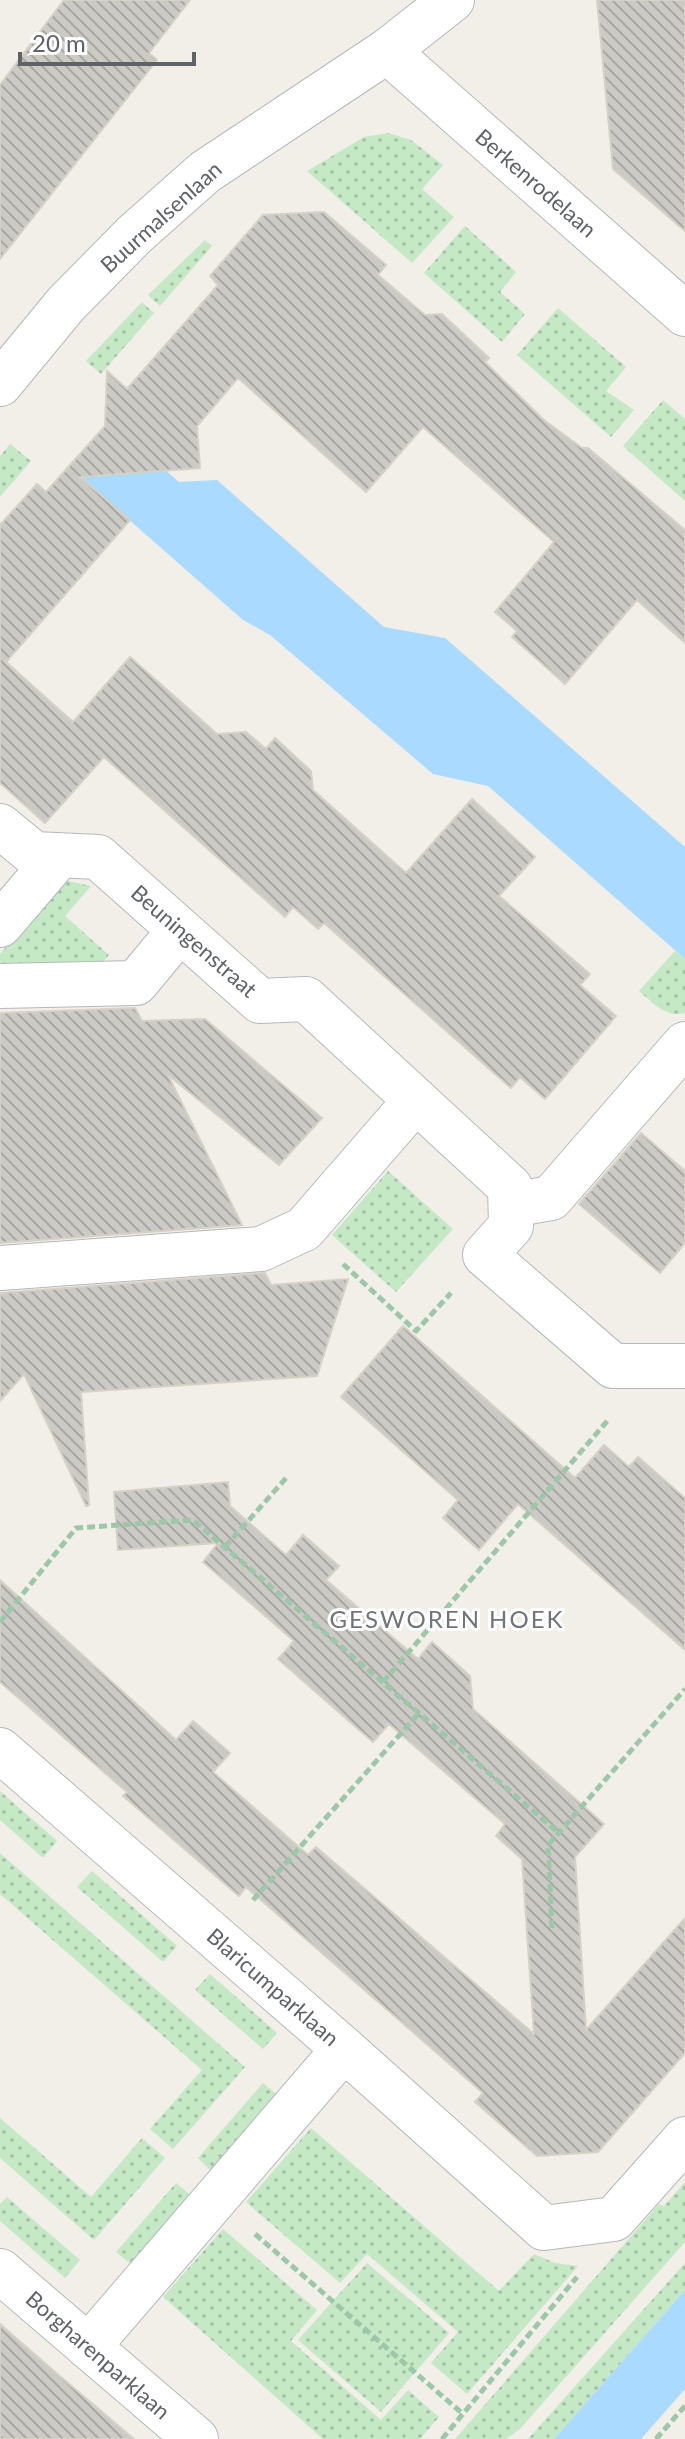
<svg xmlns="http://www.w3.org/2000/svg" width="685" height="2439" font-family="Lato,sans-serif">
  <style>
    .grass { fill: url(#grass-dots) }
    .water { fill: #aadaff }
    .building { fill: url(#building-back-hatch); stroke: #d6d1c6; stroke-width: 2 }
    .lines { fill: none; stroke-linecap: round; stroke-linejoin: round }
    .minor-casing { stroke: #b5b8bc; stroke-width: 46 }
    .path { stroke: #9cc7a9; stroke-width: 5; stroke-dasharray: 8 4; stroke-linecap: butt }
    .minor { stroke: #fff; stroke-width: 44 }
    .labels { text-anchor: middle; stroke-width: 6; stroke-linejoin: round; paint-order: stroke }
    .street-label { font-size: 22px; fill: #5f6368; stroke: #fff }
    .neighbourhood-label { font-size: 24px; letter-spacing: 2px; fill: #70757a; stroke: #fff }
  </style>
  <defs>
    <pattern id="grass-dots" width="8" height="8" patternUnits="userSpaceOnUse" patternTransform="scale(2)"><rect width="8" height="8" fill="#c5e8c5"/><path d="M2 2h.1M6 6h.1" fill="none" stroke="#a3c0a4" stroke-width="1.8" stroke-linecap="round"/></pattern>
    <pattern id="building-back-hatch" width="6" height="6" patternUnits="userSpaceOnUse" patternTransform="scale(2)"><rect width="6" height="6" fill="#cccac5"/><path d="M-1 5l2 2M0 0l6 6M5-1l2 2" fill="none" stroke="#a9a8a4"/></pattern>
  </defs>
  <rect width="100%" height="100%" fill="#f1efe8"/>
  <!-- grass -->
  <path class="grass" d="M388,133L411,140L443,165L422,189L454,217L412,263L307,171L364,137Z
    M465,226L516,272L500,292L525,314L502,342L424,273Z
    M205,240L212,246L160,306L148,295Z
    M142,302L154,313L101,374L86,361Z
    M558,308L626,367L606,391L634,410L611,437L517,355Z
    M663,400L685,419V501L623,446Z
    M10,444L31,461L0,497V456Z
    M63,880L91,886L65,916L109,955L102,963L0,964V954Z
    M675,951L685,959V1013C665,1018 654,1003 639,991Z
    M388,1171L453,1229L396,1292L332,1235Z
    M0,1791L57,1841L43,1858L0,1820Z
    M0,1853L245,2067L173,2149L150,2129L202,2070L0,1894Z
    M92,1871L177,1946L163,1962L77,1887Z
    M210,1974L277,2033L263,2049L195,1990Z
    M263,2083L280,2097L213,2173L198,2158Z
    M0,2118L91,2197L142,2138L165,2158L94,2240L0,2158Z
    M311,2128L499,2291L534,2254L555,2263L578,2266L467,2394L431,2363L458,2332L367,2254L340,2283L246,2202Z
    M685,2182V2242L519,2430L506,2439H455L659,2204L664,2206Z
    M176,2183L193,2197L133,2266L116,2252Z
    M7,2197L80,2260L65,2278L0,2221V2204Z
    M223,2229L317,2310L291,2341L381,2420L408,2390L439,2417L420,2439H323L163,2297Z
    M367,2263L449,2333L381,2412L298,2340Z
    M685,2263V2290L554,2439H528Z"/>
  <!-- water -->
  <path class="water" d="M109,421L179,482L217,480L384,627L445,638L685,847V959L488,786L433,774L270,635L243,620L69,467Z
    M685,2290V2389L641,2439H554Z"/>
  <!-- building -->
  <path class="building" d="M64,0H190L149,53L157,60L0,259V85Z
    M597,0H685V231L613,169Z
    M324,212L386,265L378,275L425,315L442,314L489,358L485,362L544,420L582,448H588L685,530V643L637,600L565,684L512,637L517,631L495,612L554,542L423,427L366,492L238,378L197,426L200,468L80,477L130,520L6,662L73,722L130,657L217,734L246,732L266,749L275,738L311,771L313,790L406,873L472,799L535,857L499,896L590,974L580,985L616,1016L545,1099L520,1077L511,1088L324,923L318,929L293,907L285,917L104,757L45,823L0,783V525L37,484L46,492L105,426L107,371L127,389L218,285L210,276L263,215Z
    M135,1008L142,1021L205,1019L322,1118L279,1165L168,1075L242,1225L0,1243V1013Z
    M641,1133L685,1171V1243L660,1273L579,1204Z
    M265,1273L271,1285L348,1279L317,1376L81,1392L89,1505L86,1506L24,1374L0,1401V1293Z
    M403,1326L575,1478L604,1445L629,1467L638,1457L685,1498V1650L518,1504L479,1550L443,1518L458,1500L341,1397Z
    M228,1482L230,1506L286,1555L303,1535L339,1566L326,1580L418,1659L432,1642L470,1676L473,1709L604,1824L575,1857L586,2030L685,1918V2053L598,2152L537,2156L475,2102L483,2093L246,1887L239,1896L123,1796L127,1792L0,1682V1580L176,1740L193,1721L230,1753L213,1772L308,1855L316,1847L534,2034L522,1859L496,1836L505,1824L389,1724L373,1742L278,1659L294,1641L203,1562L218,1543L118,1550L114,1492Z
    M0,2324L55,2372L134,2439H0Z"/>
  <g class="lines">
    <defs>
      <path id="minor" d="M387,51L685,314
        M0,384L66,304L135,234L205,172L387,51L452,0
        M0,826L34,854L98,857L260,1001L306,999L510,1187L511,1226L485,1255L613,1366H685
        M0,925L59,856
        M0,986L136,983L180,930
        M511,1205L551,1198L685,1044
        M0,1268L261,1249L304,1229L416,1100
        M0,1750L344,2049L544,2228L614,2219L685,2139
        M0,2271L196,2439
        M88,2347L344,2049"/>
    </defs>
    <!-- minor casing -->
    <use href="#minor" class="minor-casing"/>
    <!-- path -->
    <path class="path" d="M343,1264L416,1331L451,1293
      M225,1547L287,1477
      M0,1622L76,1528L193,1520L559,1833
      M383,1682L609,1419
      M253,1900L419,1713
      M552,1928L548,1845L685,1689
      M255,2234L463,2414
      M442,2439L577,2277
      M656,2439L685,2406"/>
    <!-- minor -->
    <use href="#minor" class="minor"/>
  </g>
  <g class="labels">
    <!-- street labels -->
    <g class="street-label">
      <text transform="translate(536 183) rotate(41)" y="8">Berkenrodelaan</text>
      <text transform="translate(161 217) rotate(-42)" y="8">Buurmalsenlaan</text>
      <text transform="translate(194 941) rotate(41)" y="8">Beuningenstraat</text>
      <text transform="translate(273 1987) rotate(41)" y="8">Blaricumparklaan</text>
      <text transform="translate(98 2355) rotate(41)" y="8">Borgharenparklaan</text>
    </g>
    <!-- neighbourhood labels -->
    <g class="neighbourhood-label">
      <text x="447" y="1628">GESWOREN HOEK</text>
    </g>
  </g>
  <!-- scale -->
  <path d="M20 52v12h174v-12" fill="none" stroke="#5f6368" stroke-width="4"/>
  <text x="32" y="52" font-size="24" fill="#5f6368" stroke="#ffffff" stroke-width="6" paint-order="stroke">20 m</text>
</svg>
